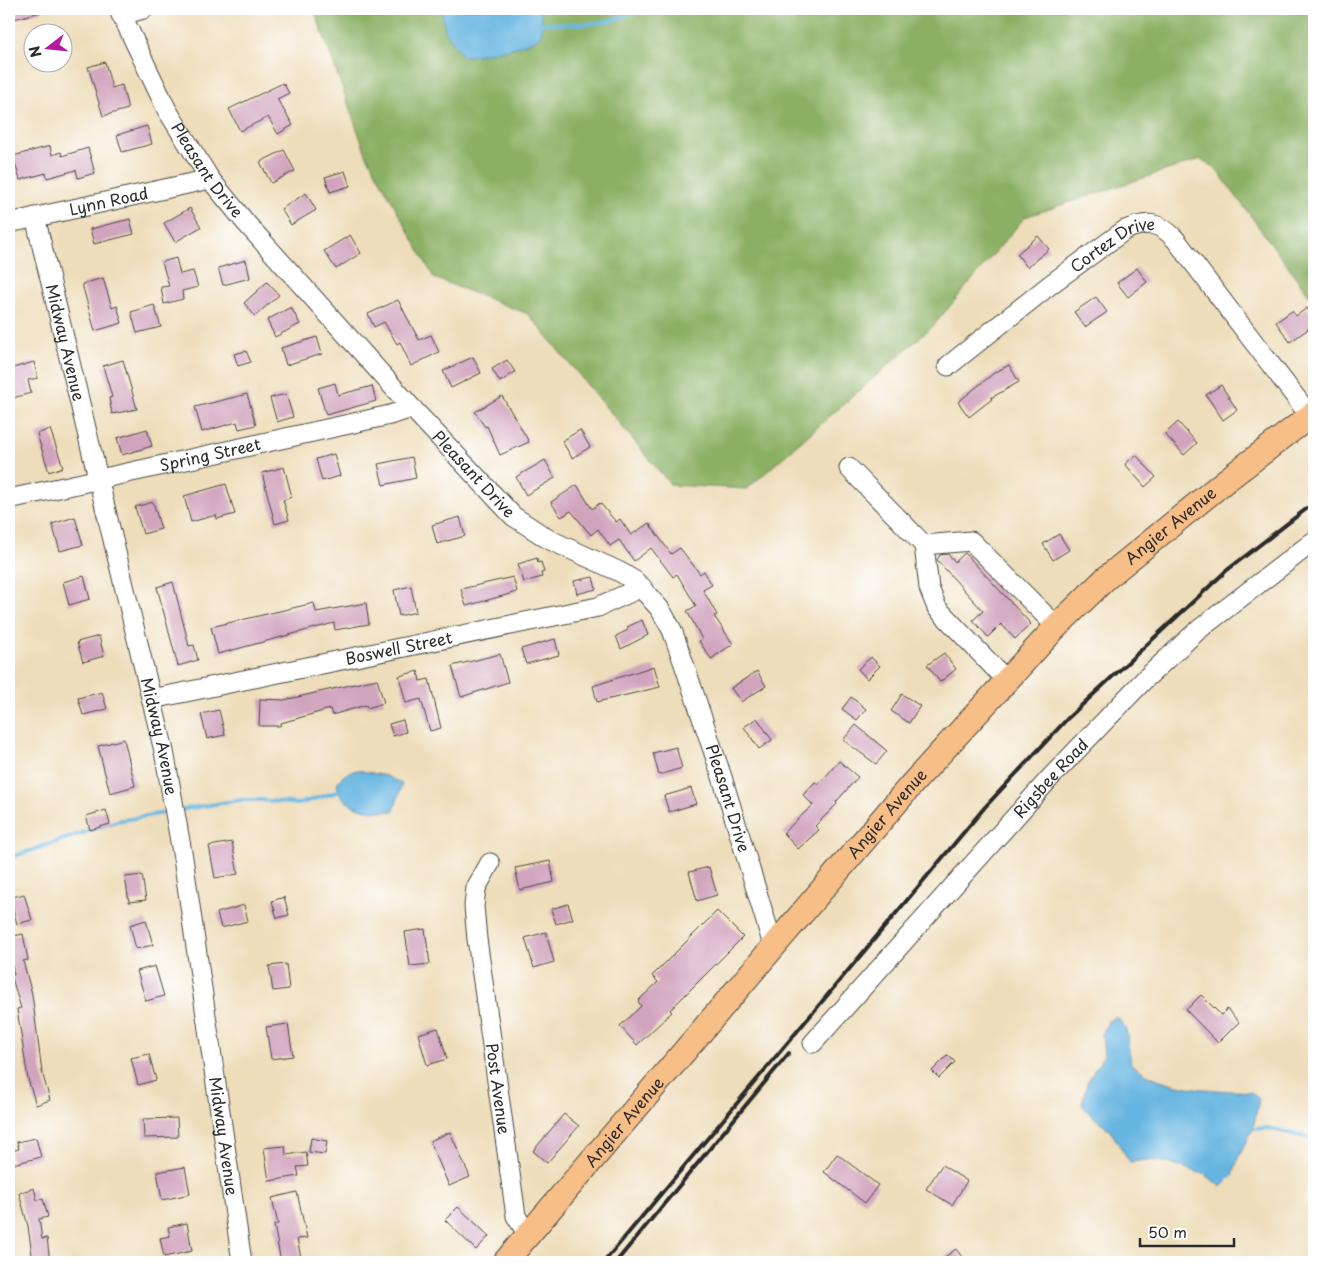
<svg xmlns="http://www.w3.org/2000/svg" width="1323" height="1271" font-family="'Playpen Sans',sans-serif">
  <style>
    .forest { fill: #8bb064; stroke: #5b6e48 }
    .water { fill: #66b5e1; stroke: #487086 }
    .lines { fill: none; stroke-linecap: round; stroke-linejoin: round }
    .stream { stroke: #66b5e1; stroke-width: 4 }
    .building { fill: #d1a4be }
    .minor-casing { stroke: #484640; stroke-width: 21 }
    .major-casing { stroke: #484640; stroke-width: 26 }
    .minor { stroke: #fff; stroke-width: 19 }
    .major { stroke: #f7be87; stroke-width: 24 }
    .rail { stroke: #2b2b2b; stroke-width: 4 }
    .labels { text-anchor: middle; stroke-width: 4; stroke-linejoin: round; paint-order: stroke }
    .street-label { font-size: 16px; fill: #2b2b2b; stroke: #fff }
  </style>
  <rect width="100%" height="100%" fill="#fff"/>
  <filter id="ink" filterUnits="userSpaceOnUse"><feTurbulence type="fractalNoise" baseFrequency=".02" numOctaves="2"/><feDisplacementMap in="SourceGraphic" scale="10" xChannelSelector="R" yChannelSelector="G"/><feConvolveMatrix kernelMatrix="1 2 1 2 8 2 1 2 1" color-interpolation-filters="sRGB"/></filter>
  <filter id="wash" filterUnits="userSpaceOnUse"><feTurbulence type="fractalNoise" baseFrequency=".0096" numOctaves="4" result="noise"/><feDisplacementMap in="SourceGraphic" scale="20" xChannelSelector="R" yChannelSelector="G"/><feGaussianBlur stdDeviation="1.12" result="paint"/><feColorMatrix in="noise" values="0 0 0 0 0 0 0 0 0 0 0 0 0 0 0 0 0 1.4 0 .05"/><feComposite in="paint" operator="in"/></filter>
  <g filter="url(#wash)">
    <rect width="100%" height="100%" fill="#eeddba"/>
    <!-- forest -->
    <path class="forest" d="M314,9H1314V302L1216,169L1201,159L1025,217L934,325L747,489L671,485L528,314L434,278L366,154Z"/>
    <!-- water -->
    <path class="water" d="M441,9H540C541,17 545,28 540,36C534,46 474,57 462,56L445,30Z
      M358,770L386,776L402,784L394,811C373,813 339,809 337,784C341,776 349,771 358,770Z
      M1117,1017L1126,1029L1131,1064C1166,1091 1209,1089 1251,1092L1259,1099L1253,1129L1239,1156L1233,1175L1221,1187L1206,1175L1166,1162L1147,1160L1130,1162L1109,1129L1091,1115L1082,1105L1087,1083L1104,1055L1102,1035L1108,1021Z"/>
    <g class="lines">
      <!-- stream -->
      <path class="stream" d="M539,23C573,24 607,28 638,9
        M179,810L240,800H261L298,804L343,790
        M9,858L117,821L170,812
        M1248,1129L1268,1128L1314,1139"/>
    </g>
    <g id="blocks">
      <!-- building -->
      <path class="building" d="M11,9H41V12L14,19Z
        M105,62L112,88L122,85L128,109L103,116L88,67Z
        M283,83L289,93L277,99L293,125L278,134L268,117L240,131L229,109Z
        M147,126L152,144L122,152L117,135Z
        M50,146L52,155L61,152L62,156L88,148L95,173L78,178L76,170L47,178L46,173L20,180L13,156Z
        M284,150L295,171L271,183L260,162Z
        M345,171L350,186L330,192L325,177Z
        M306,193L316,210L291,225L281,209Z
        M190,208L201,227L175,242L164,223Z
        M130,219L134,234L94,244L90,229Z
        M350,235L361,253L336,269L324,251Z
        M1038,236L1049,249L1027,267L1017,254Z
        M176,258L180,274L193,271L198,287L182,291L183,299L164,304L161,287L169,286L162,262Z
        M246,260L250,278L223,285L218,268Z
        M1137,268L1147,282L1128,297L1117,283Z
        M103,278L112,308L117,306L122,323L95,331L82,284Z
        M267,282L279,295L255,316L244,303Z
        M1096,297L1107,312L1085,327L1074,312Z
        M398,300L419,340L431,335L439,352L411,366L400,342L397,344L384,322L374,327L368,314Z
        M154,305L161,327L137,333L131,312Z
        M291,307L300,324L275,337L267,320Z
        M1307,308L1314,319V325L1290,342L1276,322L1292,311L1296,316Z
        M317,337L322,354L286,365L281,348Z
        M246,351L251,362L238,366L234,354Z
        M473,357L481,373L451,388L443,371Z
        M123,360L137,409L112,414L109,398L112,397L103,366Z
        M507,360L515,372L500,382L492,369Z
        M34,362L38,378L28,380L31,393L9,399V369Z
        M1009,365L1019,382L991,398L992,399L969,417L958,402L994,373Z
        M335,383L338,395L372,386L376,401L326,415L318,388Z
        M1221,385L1237,410L1223,420L1206,395Z
        M247,394L256,425L239,429L237,422L202,432L195,407Z
        M286,394L293,417L277,422L270,398Z
        M502,396L529,442L500,455L487,426L485,427L475,412Z
        M1178,422L1197,443L1184,455L1165,434Z
        M50,429L63,467L49,472L37,434Z
        M147,429L152,446L122,455L117,438Z
        M580,430L590,447L572,458L562,441Z
        M334,454L340,476L322,481L316,459Z
        M1136,455L1156,477L1145,487L1125,464Z
        M412,457L416,478L383,485L378,464Z
        M545,460L555,478L526,495L516,477Z
        M284,467L292,497L283,500L289,520L275,524L262,473Z
        M226,484L235,514L217,519L216,515L191,522L184,496Z
        M577,485L592,509L600,503L616,522L620,519L631,535L649,523L671,554L680,548L700,574L704,571L712,585L703,590L717,615L714,616L733,644L711,659L699,641L702,639L687,611L696,606L677,574L673,577L651,548L634,561L619,540L610,546L598,529L591,535L571,511L561,517L551,502Z
        M153,502L161,529L143,534L135,507Z
        M75,517L83,545L60,551L52,524Z
        M460,517L465,536L437,544L432,525Z
        M1059,534L1069,550L1053,560L1043,544Z
        M965,553L1031,624L1015,639L1001,624L988,637L973,620L983,611L937,560L940,555L948,554L955,562Z
        M537,558L538,563L541,562L544,572L541,573L542,577L524,582L518,564Z
        M84,576L90,599L69,605L63,582Z
        M513,577L517,592L466,606L461,589Z
        M593,577L596,589L577,594L574,581Z
        M173,582L189,646L194,645L198,660L178,666L157,587Z
        M411,586L416,612L399,616L394,590Z
        M314,603L316,612L366,603L369,624L335,630L334,623L218,654L211,627Z
        M642,620L648,635L621,649L616,636L628,630L627,627Z
        M99,636L104,656L83,662L77,642Z
        M555,639L559,655L526,664L521,649Z
        M944,653L956,669L940,682L927,665Z
        M500,654L508,682L461,697L452,666Z
        M871,657L880,666L867,679L858,669Z
        M654,666L660,687L597,702L593,686Z
        M418,671L420,681L429,679L441,728L430,731L421,699L406,703L399,676Z
        M757,671L766,686L741,702L731,688Z
        M377,679L384,703L367,708L366,705L332,715L330,709L281,723L280,726H259L260,699L284,700Z
        M102,692L107,709L83,715L78,698Z
        M902,694L920,706L909,723L891,711Z
        M851,697L866,709L857,720L842,709Z
        M219,710L225,735L207,739L201,714Z
        M757,718L772,740L759,749L744,727Z
        M403,720L406,732L393,736L389,724Z
        M856,725L887,751L876,764L843,740Z
        M124,739L135,786L110,793L98,746Z
        M676,747L682,768L659,775L653,753Z
        M839,761L858,777L836,802L837,804L815,826L819,830L798,849L783,833L813,805L803,795L815,782L818,785Z
        M691,788L696,804L669,812L664,796Z
        M106,810L110,824L90,830L86,816Z
        M232,842L238,874L215,878L209,846Z
        M550,861L554,882L520,890L515,868Z
        M709,867L717,895L697,901L689,872Z
        M142,875L146,900L129,902L125,877Z
        M24,894L32,920L17,924L10,898Z
        M284,897L289,915L277,918L272,901Z
        M568,904L573,919L556,924L551,909Z
        M244,905L248,921L221,928L217,913Z
        M717,911L743,937L670,1010L672,1012L637,1045L620,1026L641,1006L638,1001L658,982L652,976Z
        M146,920L153,945L136,949L130,925Z
        M425,929L430,964L410,966L405,932Z
        M546,932L554,962L534,968L525,938Z
        M23,934L28,960L23,961L32,994L42,1072L50,1100L36,1105L28,1079L17,1009L21,1008L11,975H14L9,949V937Z
        M286,964L289,989L273,991L269,966Z
        M155,966L164,996L146,1001L137,971Z
        M1201,995L1221,1015L1227,1009L1239,1022L1218,1043L1186,1010Z
        M288,1024L293,1056L271,1059L266,1027Z
        M438,1028L447,1059L427,1065L418,1034Z
        M149,1054L156,1080L138,1085L131,1058Z
        M948,1055L955,1062L939,1078L932,1071Z
        M564,1114L579,1126L547,1163L533,1151Z
        M177,1118L178,1137L144,1138L143,1119Z
        M450,1132L470,1177L449,1186L430,1141Z
        M36,1138L41,1157L13,1164L10,1151L19,1149L17,1142Z
        M311,1138L327,1141L325,1154L309,1152Z
        M285,1146L286,1155L306,1152L308,1166L297,1167L299,1176L269,1181L264,1148Z
        M837,1154L878,1185L865,1203L824,1172Z
        M942,1165L967,1181L952,1205L926,1189Z
        M185,1167L190,1194L162,1200L157,1172Z
        M34,1188L37,1200L43,1199L48,1217L39,1219L42,1239L47,1238L50,1262H33L28,1226L19,1193Z
        M297,1192L307,1238L297,1239L302,1262H281L274,1225L278,1224L272,1198Z
        M458,1207L489,1236L476,1250L445,1220Z
        M187,1223L192,1251L164,1257L160,1238L170,1236L168,1227Z
        M956,1249L966,1262H938Z"/>
    </g>
  </g>
  <g filter="url(#ink)">
    <use href="#blocks" fill-opacity="0" stroke="#484640" stroke-width="1"/>
    <g class="lines">
      <defs>
        <g id="minor">
          <path id="s1" d="M119,9L167,110L210,179L246,223L412,408L513,516L548,539L620,572L635,581L660,609L672,630L684,664L722,777L773,945"/>
          <path d="M121,15L143,9"/>
          <path id="s2" d="M35,217L164,751L183,858L242,1262"/>
          <path id="s3" d="M9,223L210,179"/>
          <path id="s4" d="M948,366L1051,284L1125,230C1147,221 1159,221 1176,240L1310,416"/>
          <path d="M849,468L924,545L971,541L1057,627"/>
          <path id="s5" d="M9,499L390,415L412,408"/>
          <path d="M924,545L929,588L937,608L1007,681"/>
          <path id="s6" d="M152,699L598,607L642,587"/>
          <path id="s7" d="M490,863L476,888L474,906L477,939L516,1216L528,1235"/>
          <path id="s8" d="M813,1043L1050,778L1144,680L1197,631L1314,541"/>
        </g>
        <g id="major">
          <path id="s9" d="M505,1262L912,784L1054,629L1105,579L1224,482L1314,413"/>
        </g>
      </defs>
      <!-- minor casing -->
      <use href="#minor" class="minor-casing"/>
      <!-- major casing -->
      <use href="#major" class="major-casing"/>
      <!-- minor -->
      <use href="#minor" class="minor"/>
      <!-- major -->
      <use href="#major" class="major"/>
      <!-- rail -->
      <path class="rail" d="M604,1262L985,807L1068,718L1226,571L1314,503
        M616,1262L789,1053"/>
    </g>
  </g>
  <g class="labels">
    <!-- street labels -->
    <g class="street-label">
      <text dy="6" stroke="none"><textPath href="#s1" startOffset="184">Pleasant Drive</textPath></text>
      <text dy="6" stroke="none"><textPath href="#s3" startOffset="102">Lynn Road</textPath></text>
      <text dy="6" stroke="none"><textPath href="#s4" startOffset="206">Cortez Drive</textPath></text>
      <text dy="6" stroke="none"><textPath href="#s2" startOffset="129">Midway Avenue</textPath></text>
      <text dy="6" stroke="none"><textPath href="#s5" startOffset="206">Spring Street</textPath></text>
      <text dy="6" stroke="none"><textPath href="#s1" startOffset="589">Pleasant Drive</textPath></text>
      <text dy="6" stroke="none"><textPath href="#s9" startOffset="994">Angier Avenue</textPath></text>
      <text dy="6" stroke="none"><textPath href="#s6" startOffset="252">Boswell Street</textPath></text>
      <text dy="6" stroke="none"><textPath href="#s2" startOffset="534">Midway Avenue</textPath></text>
      <text dy="6" stroke="none"><textPath href="#s8" startOffset="356">Rigsbee Road</textPath></text>
      <text dy="6" stroke="none"><textPath href="#s1" startOffset="1024">Pleasant Drive</textPath></text>
      <text dy="6" stroke="none"><textPath href="#s9" startOffset="589">Angier Avenue</textPath></text>
      <text dy="6" stroke="none"><textPath href="#s7" startOffset="231">Post Avenue</textPath></text>
      <text dy="6" stroke="none"><textPath href="#s9" startOffset="184">Angier Avenue</textPath></text>
      <text dy="6" stroke="none"><textPath href="#s2" startOffset="939">Midway Avenue</textPath></text>
    </g>
  </g>
  <!-- margin -->
  <rect width="1323" height="1271" fill="none" stroke="#fff" stroke-width="30"/>
  <!-- north arrow -->
  <g transform="translate(48 48) rotate(254)"><circle r="24" fill="#ffffff" stroke="#aaaaaa"/>
  <path d="M0-4L9 19L0 12L-9 19Z" fill="#b5179e"/>
  <text y="-8" font-size="14" font-weight="bold" text-anchor="middle" fill="#2b2b2b">N</text>
  </g>
  <!-- scale -->
  <path d="M1140 1238v8h94v-8" fill="none" stroke="#2b2b2b" stroke-width="2.5"/>
  <text x="1148" y="1238" font-size="15" fill="#2b2b2b" stroke="#ffffff" stroke-width="4" paint-order="stroke">50 m</text>
</svg>
